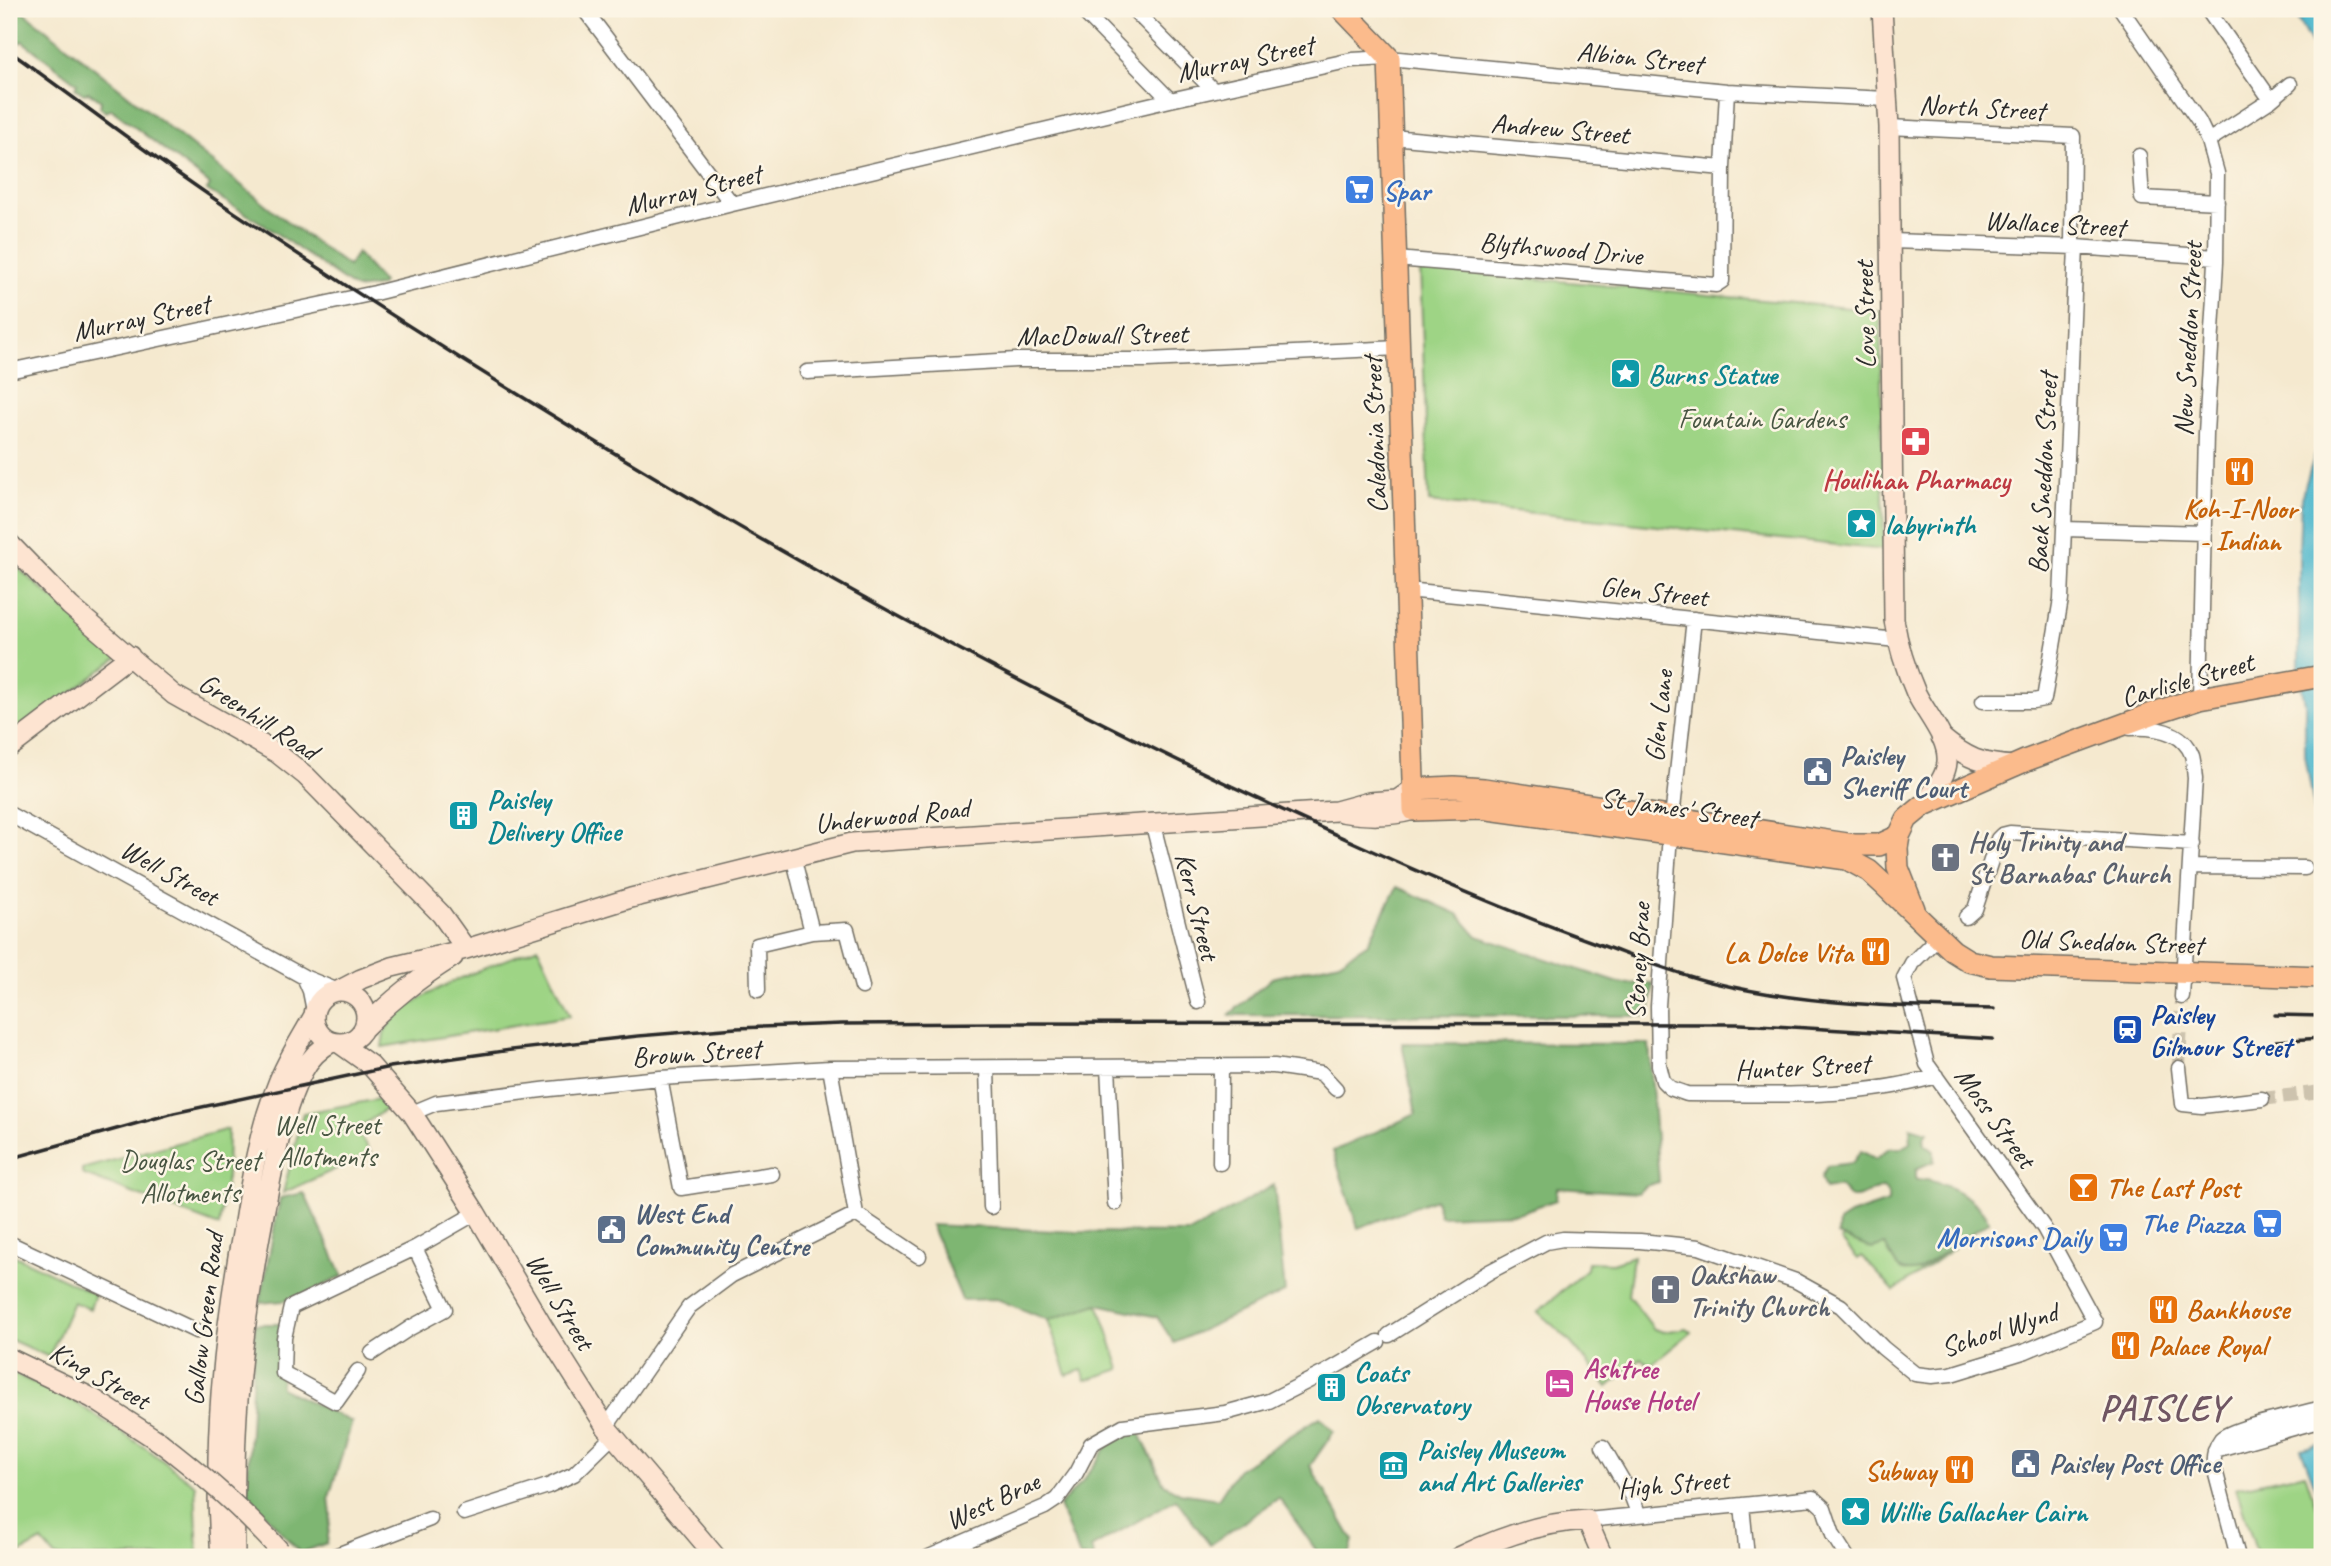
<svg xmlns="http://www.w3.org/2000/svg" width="2331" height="1566" font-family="Caveat,sans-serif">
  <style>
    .green { fill: #9ed485; stroke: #648058; stroke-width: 2 }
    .forest { fill: #7eb672; stroke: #54704e; stroke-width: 2 }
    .water { fill: #4fb8cd; stroke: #3d727c; stroke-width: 2 }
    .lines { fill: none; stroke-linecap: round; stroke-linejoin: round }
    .street-tunnel { stroke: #cdc3ae; stroke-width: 14; stroke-dasharray: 14 7; stroke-linecap: butt }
    .street-casing { stroke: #726e64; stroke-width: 17 }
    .secondary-casing { stroke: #726e64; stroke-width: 22 }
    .primary-casing { stroke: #726e64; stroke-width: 24 }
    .street { stroke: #fff; stroke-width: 14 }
    .secondary { stroke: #fde4d1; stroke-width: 19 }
    .primary { stroke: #fbbb8c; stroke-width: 21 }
    .rail { stroke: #2b2b2b; stroke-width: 3.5 }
    .secondary-bridge-casing { stroke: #726e64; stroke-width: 22; stroke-linecap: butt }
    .secondary-bridge { stroke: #fde4d1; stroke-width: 19 }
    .labels { text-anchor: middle; stroke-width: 5; stroke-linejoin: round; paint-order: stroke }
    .street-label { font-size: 28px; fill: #2b2b2b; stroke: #fcf5e5 }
    .shop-label { font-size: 28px; font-weight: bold; fill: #366cbe; stroke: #fcf5e5; text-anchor: end }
    .culture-label { font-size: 28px; font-weight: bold; fill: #0d838f; stroke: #fcf5e5; text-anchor: start }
    .park-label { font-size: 28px; fill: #485542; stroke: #fcf5e5 }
    .health-label { font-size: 28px; font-weight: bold; fill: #be3a42; stroke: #fcf5e5 }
    .food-label { font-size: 28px; font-weight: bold; fill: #c56008; stroke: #fcf5e5; text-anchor: start }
    .service-label { font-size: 28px; font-weight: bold; fill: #4e5e75; stroke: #fcf5e5; text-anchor: start }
    .worship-label { font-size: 28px; font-weight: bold; fill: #5b616d; stroke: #fcf5e5; text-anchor: start }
    .transit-label { font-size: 28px; font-weight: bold; fill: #164399; stroke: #fcf5e5; text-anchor: start }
    .hotel-label { font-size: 28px; font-weight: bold; fill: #b23c85; stroke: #fcf5e5; text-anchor: start }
    .district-label { font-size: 35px; font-weight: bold; letter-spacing: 2px; fill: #705663; stroke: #fcf5e5 }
  </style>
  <rect width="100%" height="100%" fill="#fcf5e5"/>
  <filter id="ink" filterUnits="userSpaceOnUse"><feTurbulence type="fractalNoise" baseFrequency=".0143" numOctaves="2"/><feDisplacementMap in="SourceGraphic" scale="14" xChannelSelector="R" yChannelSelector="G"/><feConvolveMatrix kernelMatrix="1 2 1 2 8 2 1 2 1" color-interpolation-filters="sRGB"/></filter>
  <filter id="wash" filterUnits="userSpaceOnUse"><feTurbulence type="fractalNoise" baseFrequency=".00686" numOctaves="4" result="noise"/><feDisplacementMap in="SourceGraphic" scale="28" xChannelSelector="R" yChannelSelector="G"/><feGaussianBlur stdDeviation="1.57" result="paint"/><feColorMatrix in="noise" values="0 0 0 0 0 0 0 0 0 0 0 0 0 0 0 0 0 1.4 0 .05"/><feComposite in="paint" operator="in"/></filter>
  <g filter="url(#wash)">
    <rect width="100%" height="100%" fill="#f5e9cf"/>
    <!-- green -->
    <path class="green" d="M1420,268L1880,311L1884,550L1429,502Z
      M9,557L12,563L120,656L9,740Z
      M538,947L570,1016L382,1047C383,1042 383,1035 385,1031C400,996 502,962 538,947Z
      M379,1099L389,1107L356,1130L371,1153L283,1193L303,1113Z
      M228,1129L227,1176L219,1226L82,1174V1169Z
      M1888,1202L1917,1208L1954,1248L1894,1291L1862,1256L1858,1259L1841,1240Z
      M9,1253L95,1294L90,1309L73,1302L49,1357L9,1339Z
      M1633,1256L1628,1295L1654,1329L1664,1332L1686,1328L1691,1332L1650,1366L1642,1358L1608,1387L1566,1337L1538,1312L1587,1269L1588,1262L1612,1263Z
      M1098,1303L1120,1369L1086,1380L1082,1370L1067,1375L1048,1320Z
      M9,1372L67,1397L150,1451L195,1485L198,1557H55L42,1541L13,1557H9Z
      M2305,1473L2322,1525V1557H2258L2236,1488Z"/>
    <!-- forest -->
    <path class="forest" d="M9,9H20L290,224L348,266L357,253L383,283L380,286L356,289L263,224L207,190L210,186L208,183L111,109L106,112L100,107L101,101L88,92L84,94L75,88L77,83L22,41L15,46L10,42L17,37L9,31Z
      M1397,887L1458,914L1477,936L1622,984L1653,983L1650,1016L1229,1015L1272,978L1339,962L1368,943Z
      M1402,1043L1649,1044L1659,1182L1645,1186L1638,1193L1557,1188L1556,1200L1518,1213L1440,1216L1435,1199L1358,1228L1333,1151L1416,1114Z
      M1910,1127L1928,1132L1924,1138L1925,1145L1934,1151V1161L1916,1169V1179C1943,1180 1976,1197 1989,1221L1919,1270C1896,1276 1895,1262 1885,1245L1872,1249L1838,1235L1839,1222L1850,1215L1888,1202V1194L1884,1188C1869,1188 1864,1199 1849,1197L1840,1186L1825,1189L1821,1178L1827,1166L1852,1163L1861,1151L1876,1159L1889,1148H1902L1911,1143Z
      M1274,1185L1285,1292L1174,1343L1157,1317L1098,1304L1048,1320L997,1299L962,1300L931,1225L1076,1232L1189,1233Z
      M304,1193L343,1276L295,1300L260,1303L280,1198Z
      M255,1324H281L279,1348L281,1388L352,1422L329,1497L331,1515L327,1543L300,1553L247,1493Z
      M1320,1417L1334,1431L1310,1466L1353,1540L1349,1557H1321L1279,1498L1210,1545L1176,1499L1091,1548L1094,1557H1080L1059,1506L1082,1482L1109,1444L1138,1429L1164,1484L1180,1493L1218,1499L1237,1470Z"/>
    <!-- water -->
    <path class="water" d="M2292,9H2322V64Z
      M2322,434V854L2305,755V703L2299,675V554L2301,498Z
      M2322,1444V1504L2301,1449Z"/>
  </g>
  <g filter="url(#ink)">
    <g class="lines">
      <!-- street-tunnel -->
      <path class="street-tunnel" d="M2179,1068L2182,997
        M2262,1099L2322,1092"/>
      <defs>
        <path id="street" d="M584,9L732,204
          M1081,9L1170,100
          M1133,9L1213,90
          M2121,9L2199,122L2208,141L2217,173L2216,262L2206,433L2200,698
          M2207,9L2271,100
          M1889,127L2073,136L2072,247
          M1392,137L1723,168
          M2208,141L2271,100L2290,84
          M2139,156L2142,198L2217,202
          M1891,241L2076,247L2216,257
          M1396,259L1716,285L1722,281L1723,168L1727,91
          M9,371L375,293L732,204L1170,100L1352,60L1389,58L1727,91L1887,99
          M807,372L1016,360H1148L1399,348
          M2065,529L2204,533
          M1407,590L1897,640
          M1983,701H2033L2044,699L2061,599L2076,247
          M2130,728C2152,727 2183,730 2192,755C2194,762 2194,771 2195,778L2182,997
          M9,814L304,977L336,990
          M1672,818L1694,619
          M1152,821L1198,1002
          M1670,834L1658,1006L1659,1065L1663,1081L1670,1088L1687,1094C1770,1094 1856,1100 1936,1076
          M793,856L812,932L847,930L862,987
          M2190,867L2305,868
          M1966,917L1975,909L1998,839L2002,835L2010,833L2192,844
          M304,977L310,991L314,1011
          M758,990L757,945L812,932
          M1108,1067L1115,1203
          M830,1068L856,1214
          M987,1068L991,1207
          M2179,1068L2183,1104L2202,1106L2262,1099
          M660,1078L681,1188L772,1174
          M412,1113L436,1103L550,1089L660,1078L830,1068L1274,1066L1321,1073L1336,1089
          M1220,1163L1221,1066
          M9,1243L196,1331
          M1389,1335L1489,1272L1546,1242L1563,1239L1640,1241L1699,1247L1796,1281L1841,1306L1883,1348L1915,1374L1932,1376L1951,1374L2026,1351L2095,1322L2044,1228L1927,1064L1904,978L1912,963L1937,938
          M372,1353L410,1328L445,1309L415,1248
          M358,1371L336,1402L283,1373L284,1338L291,1307L415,1248L476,1213
          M606,1427L689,1307L732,1275L856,1214L919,1256
          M1603,1447L1632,1497L1638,1513
          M2215,1450L2322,1420
          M1742,1505L1747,1557
          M464,1513L548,1486L574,1474L613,1436
          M1587,1520L1813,1498L1824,1508L1833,1535L1847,1557
          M332,1557L430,1519
          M929,1557L1045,1507L1057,1499L1076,1473L1091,1444L1123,1426L1225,1413L1269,1401L1326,1372L1378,1342
          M2238,1557L2214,1466C2213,1456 2215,1447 2221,1439C2230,1428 2304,1413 2322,1408"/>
        <path id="secondary" d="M1882,9L1889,127L1894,620C1898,645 1906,670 1916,693C1926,714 1949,738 1947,762C1946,778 1932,792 1924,805
          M9,543L70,606L174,695L277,753L306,776L441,914L466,949
          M1941,737C1967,759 1981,764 2015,766
          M9,748L130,656
          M1341,812C1366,816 1388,817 1414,810
          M340,990L361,979L392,967L466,949L631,898L852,843L1336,811L1369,802L1397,800L1413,789
          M314 1017a26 26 0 1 1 52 0a26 26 0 1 1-52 0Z
          M363,1029C392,999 418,979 453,957
          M339,1043L370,1065L412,1113L476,1213L543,1327L606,1427L716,1557
          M9,1358L92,1398L160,1442
          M221,1557C212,1446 223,1338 243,1228C251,1179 259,1129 278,1083C287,1060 301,1039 313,1017
          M235,1557C234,1501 234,1444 239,1388C244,1321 256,1254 269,1188C277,1150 284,1107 303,1071C310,1058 319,1049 332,1042
          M1459,1557C1498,1538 1543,1522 1587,1520L1603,1557"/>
        <path id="primary" d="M1342,9L1389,58L1414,810L1481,808L1847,859L1869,871L1882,883L1953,951L1969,961L1991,966L2322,977
          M1413,789L1454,787L1484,789L1854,845H1879L1899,836
          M1914,909L1898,868L1897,848L1899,836L1907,819L1924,805L2027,760L2160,711L2200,698L2322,676"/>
      </defs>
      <!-- street casing -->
      <use href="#street" class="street-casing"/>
      <!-- secondary casing -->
      <use href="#secondary" class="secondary-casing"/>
      <!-- primary casing -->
      <use href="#primary" class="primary-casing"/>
      <!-- street -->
      <use href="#street" class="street"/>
      <!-- secondary -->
      <use href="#secondary" class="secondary"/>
      <!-- primary -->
      <use href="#primary" class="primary"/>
      <!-- rail -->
      <path class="rail" d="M9,51C85,105 159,163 237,214C573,437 922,644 1289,813C1391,860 1493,906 1598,944C1637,958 1676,974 1715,983C1806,1005 1901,1007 1994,1009
        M2275,1015L2322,1016
        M2276,1041L2322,1038
        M9,1159L174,1113L390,1067L511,1050L638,1036L736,1028L842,1024L1003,1023L1740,1024L1993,1039"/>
      <defs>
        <path id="secondary-bridge" d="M160,1442C203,1475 244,1510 280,1551"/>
      </defs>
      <!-- secondary-bridge casing -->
      <use href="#secondary-bridge" class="secondary-bridge-casing"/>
      <!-- secondary-bridge -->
      <use href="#secondary-bridge" class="secondary-bridge"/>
    </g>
  </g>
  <!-- icons -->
  <defs>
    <symbol id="supermarket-square" viewBox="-11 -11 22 22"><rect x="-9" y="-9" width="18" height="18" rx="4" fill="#3f7fe0" stroke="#fcf5e5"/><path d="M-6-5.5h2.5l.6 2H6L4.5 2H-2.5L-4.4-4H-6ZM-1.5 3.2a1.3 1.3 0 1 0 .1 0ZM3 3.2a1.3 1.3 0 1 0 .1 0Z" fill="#fff"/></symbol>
    <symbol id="sight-square" viewBox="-11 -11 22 22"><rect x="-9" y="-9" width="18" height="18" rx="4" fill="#0f9aa8" stroke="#fcf5e5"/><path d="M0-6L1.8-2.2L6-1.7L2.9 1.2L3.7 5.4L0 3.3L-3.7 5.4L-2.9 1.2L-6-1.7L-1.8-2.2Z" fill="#fff"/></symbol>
    <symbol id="pharmacy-square" viewBox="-11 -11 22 22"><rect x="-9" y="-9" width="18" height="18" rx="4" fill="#e0444e" stroke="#fcf5e5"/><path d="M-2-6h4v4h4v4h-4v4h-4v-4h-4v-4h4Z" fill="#fff"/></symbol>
    <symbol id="restaurant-square" viewBox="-11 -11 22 22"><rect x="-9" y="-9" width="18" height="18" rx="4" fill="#e8710a" stroke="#fcf5e5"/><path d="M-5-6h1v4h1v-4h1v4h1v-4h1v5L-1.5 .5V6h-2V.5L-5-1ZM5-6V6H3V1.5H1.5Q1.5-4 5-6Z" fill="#fff"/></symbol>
    <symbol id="civic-square" viewBox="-11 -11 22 22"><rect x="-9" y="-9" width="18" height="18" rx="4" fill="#5c6f8a" stroke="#fcf5e5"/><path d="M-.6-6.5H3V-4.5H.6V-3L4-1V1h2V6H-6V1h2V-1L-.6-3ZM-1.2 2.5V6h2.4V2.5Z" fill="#fff"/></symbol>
    <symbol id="building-square" viewBox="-11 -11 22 22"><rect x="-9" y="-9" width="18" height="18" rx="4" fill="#0f9aa8" stroke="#fcf5e5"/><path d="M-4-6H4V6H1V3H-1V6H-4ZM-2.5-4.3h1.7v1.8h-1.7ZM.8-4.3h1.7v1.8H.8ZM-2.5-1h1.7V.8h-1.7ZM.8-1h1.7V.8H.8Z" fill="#fff"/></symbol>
    <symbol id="church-square" viewBox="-11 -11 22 22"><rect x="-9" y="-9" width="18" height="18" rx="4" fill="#6b7280" stroke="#fcf5e5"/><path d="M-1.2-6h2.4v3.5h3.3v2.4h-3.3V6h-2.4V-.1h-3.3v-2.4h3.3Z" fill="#fff"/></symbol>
    <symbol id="station-square" viewBox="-11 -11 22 22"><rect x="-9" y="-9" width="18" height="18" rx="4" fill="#1a4fb4" stroke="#fcf5e5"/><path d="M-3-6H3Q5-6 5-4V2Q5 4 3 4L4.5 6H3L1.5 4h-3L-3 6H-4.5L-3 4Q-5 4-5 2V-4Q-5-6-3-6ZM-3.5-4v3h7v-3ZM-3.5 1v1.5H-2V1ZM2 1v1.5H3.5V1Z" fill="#fff"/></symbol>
    <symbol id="bar-square" viewBox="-11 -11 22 22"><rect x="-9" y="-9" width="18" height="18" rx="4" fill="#e8710a" stroke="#fcf5e5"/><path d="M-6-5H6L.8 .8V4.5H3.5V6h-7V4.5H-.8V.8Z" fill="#fff"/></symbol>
    <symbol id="hotel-square" viewBox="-11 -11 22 22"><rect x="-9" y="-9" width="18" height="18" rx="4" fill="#d1479c" stroke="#fcf5e5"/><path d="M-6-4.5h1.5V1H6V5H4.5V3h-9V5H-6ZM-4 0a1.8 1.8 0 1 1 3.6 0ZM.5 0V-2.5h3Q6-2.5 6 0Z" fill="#fff"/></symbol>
    <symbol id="museum-square" viewBox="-11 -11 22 22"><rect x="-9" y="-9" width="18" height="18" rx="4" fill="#0f9aa8" stroke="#fcf5e5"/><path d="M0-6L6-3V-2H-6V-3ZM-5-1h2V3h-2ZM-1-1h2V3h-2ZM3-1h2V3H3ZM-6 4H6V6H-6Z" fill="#fff"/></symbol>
  </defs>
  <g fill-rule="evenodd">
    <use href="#supermarket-square" x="1342" y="172" width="35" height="35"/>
    <use href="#sight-square" x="1608" y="356" width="35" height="35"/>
    <use href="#pharmacy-square" x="1898" y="424" width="35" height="35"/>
    <use href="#restaurant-square" x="2222" y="454" width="35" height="35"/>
    <use href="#sight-square" x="1844" y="506" width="35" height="35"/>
    <use href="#civic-square" x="1800" y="754" width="35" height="35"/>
    <use href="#building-square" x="446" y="798" width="35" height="35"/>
    <use href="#church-square" x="1928" y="840" width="35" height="35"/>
    <use href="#restaurant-square" x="1858" y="934" width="35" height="35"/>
    <use href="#station-square" x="2110" y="1012" width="35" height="35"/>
    <use href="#bar-square" x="2066" y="1170" width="35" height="35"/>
    <use href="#supermarket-square" x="2250" y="1206" width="35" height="35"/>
    <use href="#civic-square" x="594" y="1212" width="35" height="35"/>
    <use href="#supermarket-square" x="2096" y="1220" width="35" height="35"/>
    <use href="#church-square" x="1648" y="1272" width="35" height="35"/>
    <use href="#restaurant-square" x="2146" y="1292" width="35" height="35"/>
    <use href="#restaurant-square" x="2108" y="1328" width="35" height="35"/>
    <use href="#hotel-square" x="1542" y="1366" width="35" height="35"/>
    <use href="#building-square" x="1314" y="1370" width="35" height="35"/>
    <use href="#civic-square" x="2008" y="1446" width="35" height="35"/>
    <use href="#museum-square" x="1376" y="1448" width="35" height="35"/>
    <use href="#restaurant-square" x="1942" y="1452" width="35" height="35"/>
    <use href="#sight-square" x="1838" y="1494" width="35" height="35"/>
  </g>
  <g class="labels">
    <!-- street labels -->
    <g class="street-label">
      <text transform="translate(1640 57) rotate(6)" y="10">Albion Street</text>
      <text transform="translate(1245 58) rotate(-12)" y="10">Murray Street</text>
      <text transform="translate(1982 107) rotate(3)" y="10">North Street</text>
      <text transform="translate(1560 128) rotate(5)" y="10">Andrew Street</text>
      <text transform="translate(693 189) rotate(-14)" y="10">Murray Street</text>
      <text transform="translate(2055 223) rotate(3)" y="10">Wallace Street</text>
      <text transform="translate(1561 248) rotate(5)" y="10">Blythswood Drive</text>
      <text transform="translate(1864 315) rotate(-91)" y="10">Love Street</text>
      <text transform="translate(141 317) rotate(-12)" y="10">Murray Street</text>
      <text transform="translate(1102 334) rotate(-1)" y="10">MacDowall Street</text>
      <text transform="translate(2187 339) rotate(-87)" y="10">New Sneddon Street</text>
      <text transform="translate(1374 435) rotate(-92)" y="10">Caledonia Street</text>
      <text transform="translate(2042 473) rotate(-87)" y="10">Back Sneddon Street</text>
      <text transform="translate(1654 591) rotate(6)" y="10">Glen Street</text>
      <text transform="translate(2187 679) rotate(-16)" y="10">Carlisle Street</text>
      <text transform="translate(259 716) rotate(33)" y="10">Greenhill Road</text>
      <text transform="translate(1658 716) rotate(-84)" y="10">Glen Lane</text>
      <text transform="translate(1679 807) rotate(8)" y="10">St James' Street</text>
      <text transform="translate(892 815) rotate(-6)" y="10">Underwood Road</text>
      <text transform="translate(170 872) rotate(29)" y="10">Well Street</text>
      <text transform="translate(1198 906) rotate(76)" y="10">Kerr Street</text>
      <text transform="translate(2111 941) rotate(2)" y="10">Old Sneddon Street</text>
      <text transform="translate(1637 961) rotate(-87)" y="10">Stoney Brae</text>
      <text transform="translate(696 1052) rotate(-4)" y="10">Brown Street</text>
      <text transform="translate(1802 1066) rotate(-3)" y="10">Hunter Street</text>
      <text transform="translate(1996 1117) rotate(54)" y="10">Moss Street</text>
      <text transform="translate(561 1301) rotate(59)" y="10">Well Street</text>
      <text transform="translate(203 1319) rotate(-83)" y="10">Gallow Green Road</text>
      <text transform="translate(1999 1329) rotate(-18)" y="10">School Wynd</text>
      <text transform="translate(100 1375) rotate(29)" y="10">King Street</text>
      <text transform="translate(1673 1483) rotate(-5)" y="10">High Street</text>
      <text transform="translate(992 1500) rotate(-25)" y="10">West Brae</text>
    </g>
    <!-- shop labels -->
    <g class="shop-label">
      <text x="1383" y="200" text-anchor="start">Spar</text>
      <text x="2244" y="1233">The Piazza</text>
      <text x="2091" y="1247">Morrisons Daily</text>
    </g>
    <!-- culture labels -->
    <g class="culture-label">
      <text x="1648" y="384">Burns Statue</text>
      <text x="1885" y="534">labyrinth</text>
      <text x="487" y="809">Paisley<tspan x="487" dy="32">Delivery Office</tspan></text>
      <text x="1354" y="1382">Coats<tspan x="1354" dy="32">Observatory</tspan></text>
      <text x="1417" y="1459">Paisley Museum<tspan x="1417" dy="32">and Art Galleries</tspan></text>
      <text x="1878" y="1521">Willie Gallacher Cairn</text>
    </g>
    <!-- park labels -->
    <g class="park-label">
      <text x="1762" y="428">Fountain Gardens</text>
      <text x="327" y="1134">Well Street<tspan x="327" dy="32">Allotments</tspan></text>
      <text x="190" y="1170">Douglas Street<tspan x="190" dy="32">Allotments</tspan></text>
    </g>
    <!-- health labels -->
    <g class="health-label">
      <text x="1916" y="489">Houlihan Pharmacy</text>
    </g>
    <!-- food labels -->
    <g class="food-label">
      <text x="2240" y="518" text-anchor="middle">Koh-I-Noor<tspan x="2240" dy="32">- Indian</tspan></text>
      <text x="1853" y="962" text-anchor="end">La Dolce Vita</text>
      <text x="2106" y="1197">The Last Post</text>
      <text x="2186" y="1319">Bankhouse</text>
      <text x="2148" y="1355">Palace Royal</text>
      <text x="1936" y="1480" text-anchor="end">Subway</text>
    </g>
    <!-- service labels -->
    <g class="service-label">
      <text x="1840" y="765">Paisley<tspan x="1840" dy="32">Sheriff Court</tspan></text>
      <text x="634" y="1223">West End<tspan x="634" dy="32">Community Centre</tspan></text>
      <text x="2049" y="1473">Paisley Post Office</text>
    </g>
    <!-- worship labels -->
    <g class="worship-label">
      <text x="1968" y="851">Holy Trinity and<tspan x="1968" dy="32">St Barnabas Church</tspan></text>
      <text x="1689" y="1284">Oakshaw<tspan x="1689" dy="32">Trinity Church</tspan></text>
    </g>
    <!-- transit labels -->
    <g class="transit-label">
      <text x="2150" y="1024">Paisley<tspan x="2150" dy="32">Gilmour Street</tspan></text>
    </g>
    <!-- hotel labels -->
    <g class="hotel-label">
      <text x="1583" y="1378">Ashtree<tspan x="1583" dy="32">House Hotel</tspan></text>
    </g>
    <!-- district labels -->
    <g class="district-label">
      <text x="2164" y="1420">PAISLEY</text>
    </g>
  </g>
  <!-- margin -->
  <rect width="2331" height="1566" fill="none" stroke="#fcf5e5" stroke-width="35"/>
</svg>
